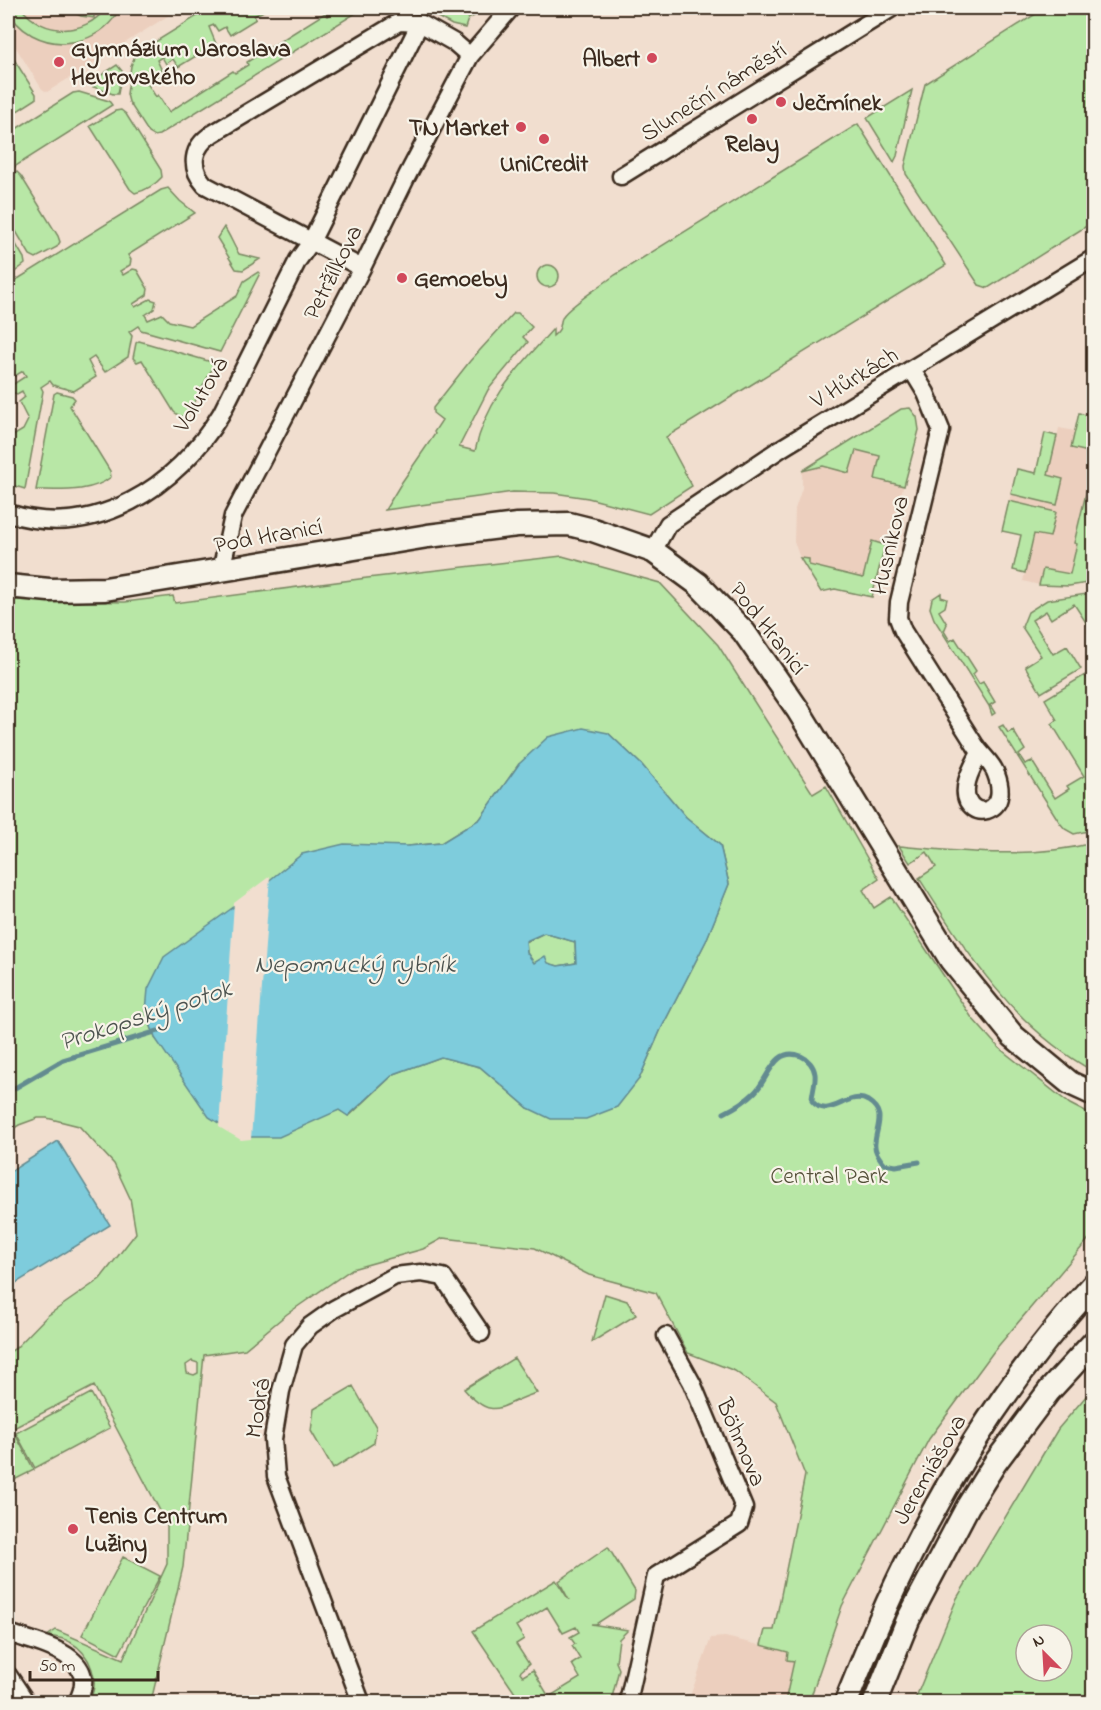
<svg xmlns="http://www.w3.org/2000/svg" width="1101" height="1710" font-family="'Indie Flower',sans-serif">
  <style>
    .built { fill: #eccfbe }
    .green { fill: #b8e7a6; stroke: #7a8862; stroke-width: 1.5; fill-rule: evenodd }
    .water { fill: #7eccdc; stroke: #638b90; stroke-width: 1.5; fill-rule: evenodd }
    .pier { fill: #f1decf }
    .lines { fill: none; stroke-linecap: round; stroke-linejoin: round }
    .stream { stroke: #638b90; stroke-width: 5 }
    .street-casing { stroke: #3b2a1e; stroke-width: 21 }
    .secondary-casing { stroke: #3b2a1e; stroke-width: 27 }
    .street { stroke: #f7f3e8; stroke-width: 16 }
    .secondary { stroke: #f7f3e8; stroke-width: 22 }
    .poi-dot { fill: #d1495b; stroke: #f7f3e8; stroke-width: 2 }
    .labels { text-anchor: middle; stroke-width: 4.5; stroke-linejoin: round; paint-order: stroke }
    .poi-label { font-size: 24px; font-weight: bold; fill: #3b2a1e; stroke: #f7f3e8; text-anchor: start }
    .street-label { font-size: 24px; fill: #3b2a1e; stroke: #f7f3e8 }
    .park-label { font-size: 24px; fill: #545039; stroke: #f7f3e8 }
    .water-label { font-size: 26px; font-style: italic; fill: #4c524e; stroke: #f7f3e8 }
  </style>
  <rect width="100%" height="100%" fill="#f1decf"/>
  <filter id="ink" filterUnits="userSpaceOnUse"><feTurbulence type="fractalNoise" baseFrequency=".0167" numOctaves="2"/><feDisplacementMap in="SourceGraphic" scale="12" xChannelSelector="R" yChannelSelector="G"/><feConvolveMatrix kernelMatrix="1 2 1 2 8 2 1 2 1" color-interpolation-filters="sRGB"/></filter>
  <g filter="url(#ink)">
    <!-- built -->
    <path class="built" d="M8,8H174V12L47,92L42,89L8,35Z
      M910,408L917,417L919,430L872,597L835,589L821,592L800,558L794,542L795,509L802,488V471L901,409Z
      M1079,413L1093,417V582L1069,586L1039,585L1023,581L1034,533L1055,512L1009,501L1011,494L1057,505L1048,476L1059,428L1075,431Z
      M725,1637L789,1652L794,1661L785,1702H688L711,1638Z"/>
    <!-- green -->
    <path class="green" d="M8,8H21C43,36 84,37 106,8H120C104,40 64,52 32,35C21,29 11,19 8,8Z
      M64,8H94V18L81,16Z
      M210,8H269L254,16L256,19L230,35L225,27L218,31L214,25L209,27L216,44L178,67L173,59L166,64L162,57L157,60L163,73L147,83L156,97L158,95L169,112L233,71L235,73L248,65L247,62L325,13L327,16L340,8H364L159,135L154,136L149,133L129,102L127,94L131,66L134,58L142,50Z
      M421,8H487L482,12L468,19L465,28L452,25Z
      M1045,8H1093V222L988,288L979,285L906,174L905,166L925,84Z
      M8,50L36,94V99L8,117V94L13,90L8,81Z
      M117,65L122,71L118,94H113L91,86L92,81Z
      M912,90L897,156L894,162L867,118Z
      M79,92L109,101L112,105L8,171V134L73,93Z
      M121,110L126,114L161,170L162,177C156,184 145,191 135,193L130,189L90,126L115,111Z
      M858,124L946,265L666,437L692,486L649,514L588,498L554,493L513,492L385,510L402,482L435,434L434,432L442,420L433,413V408L470,361L514,313H518L532,327L523,337L528,342L488,390L459,447L475,451C486,399 519,367 553,329V336C564,327 558,325 563,316C569,306 605,283 615,275Z
      M17,172L21,176L58,236L60,242L57,247L36,258L30,255L8,218V177Z
      M168,188L180,201L195,213L128,255L131,260L130,265L120,271L123,275L133,269L137,270L148,289L147,295L133,304L135,307L150,299L156,301L154,309L145,315L148,320L162,314L169,321L190,326L237,296L244,281L258,272L260,273L220,352L141,330L138,326L129,332L132,336L128,357L105,372L94,357L88,361L96,377L74,391L53,385L50,381L41,387L43,391L25,489L8,484V439L23,430L28,420L19,402L25,397L22,391L17,394L11,392L12,385L26,376L23,371L8,380V285L161,190Z
      M224,227C230,235 233,245 239,254L260,259L243,270L236,269L217,238Z
      M8,231L24,258L25,264L8,277Z
      M537 276a11 11 0 1 1 22 0a11 11 0 1 1-22 0Z
      M139,341L215,363L189,413L181,417L174,412L142,360L137,362L133,358L136,343Z
      M57,392L72,396L75,399L70,406L110,471L111,477C92,493 60,490 36,490L54,394Z
      M910,408L917,417L919,430L904,486L875,479L880,456L856,450L849,473L823,466L802,471L901,409Z
      M1079,413L1093,417V453L1071,448Z
      M1045,433L1057,436L1048,475L1063,479L1057,505L1011,494L1017,469L1036,473Z
      M1093,474V582L1069,586L1039,585L1043,569L1070,574L1077,544L1074,543L1088,485H1091Z
      M1009,501L1056,512L1050,537L1034,534L1025,573L1013,570L1021,535L1002,531Z
      M872,541L885,545L872,597L835,589L821,592L800,558L809,559V565L863,578Z
      M562,556L660,583L718,645L813,794L826,786L879,879L863,890L874,908L891,897L972,1018L999,1048L1070,1104L1093,1116V1234L994,1351L929,1439L842,1606L809,1702H785L794,1661L787,1660L788,1652L761,1645L765,1630H774L805,1475L776,1402L735,1371L688,1353L656,1293L589,1275L535,1248L443,1238L423,1249L352,1269L287,1314L245,1349L204,1355L183,1567L153,1693L149,1702H88C102,1682 90,1653 70,1642C64,1638 55,1637 47,1636L56,1630L123,1659L167,1564V1524L94,1386L8,1431V1353L16,1348L47,1316L100,1279L136,1233L130,1198L114,1164L79,1126L47,1118H38L19,1125L8,1132V600L125,602L173,596L175,603L367,578ZM608,733L642,765L686,817L720,845L729,884L706,941L661,1029L639,1079L528,1108L480,1067L441,1057L394,1074L349,1116L339,1110L257,1136L241,1137L155,1038L146,1011L408,846L441,843L480,819L519,764ZM192,1361L198,1363V1373L194,1375L187,1373L186,1365Z
      M941,593V597L947,599L945,607L939,611L947,624L944,631L950,641L955,638L976,671L973,674L979,684L983,682L995,702L990,705L995,713L992,715L989,706L934,619L930,608L932,599Z
      M1093,593V640L1088,632L1091,630L1074,604L1051,619L1046,611L1032,620L1053,654L1067,646L1081,669L1041,693L1025,666L1041,656L1022,627L1028,612L1047,600Z
      M1085,675L1093,689V700L1086,705L1093,718V830L1074,834L1065,829L1060,823L999,727L1003,725L1008,733L1013,730L1025,750L1019,755L1025,764L1032,761L1055,798L1069,789L1067,786L1084,776L1052,724L1057,720L1045,699Z
      M1093,843H1094L1093,1071C1014,1028 966,952 919,878L936,867L927,852L910,863L899,846C965,852 1029,859 1093,843Z
      M544,933L575,942L576,963L558,966L547,963H534L527,953L526,942Z
      M605,1294L627,1301L636,1315L592,1342Z
      M514,1358L537,1393C502,1402 495,1425 464,1389Z
      M353,1386L376,1427L374,1443L333,1469L311,1431L314,1409Z
      M1093,1388V1702H914L957,1598L1058,1429ZM1026,1635H1062V1671H1026Z
      M91,1393L110,1428L35,1468L16,1433Z
      M15,1434L34,1470L8,1483V1438Z
      M608,1547L635,1591L634,1599L596,1624H591L628,1630L619,1639L616,1662L619,1669L611,1702H521L473,1631L556,1580L569,1600L559,1581ZM547,1607L563,1633L576,1627L579,1632L570,1637L575,1644L572,1646L580,1659L572,1664L580,1678L549,1697L533,1670L523,1676L520,1672L529,1664L516,1644L524,1639L516,1626Z
      M123,1557L160,1576L119,1654L82,1635Z"/>
    <!-- water -->
    <path class="water" d="M583,728L608,733L642,765L686,817L720,845L729,884L706,941L661,1029L639,1079L617,1107L586,1119H551L528,1108L480,1067L441,1057L394,1074L348,1116L339,1110L279,1137H241L209,1117L155,1038L146,1011L148,989L164,957L256,891L302,854L344,844L408,846L441,843L480,819L519,764L548,737ZM544,933L575,942L576,963L558,966L548,963L545,956L534,963L527,953L526,941Z
      M58,1141L110,1225L8,1288V1173Z"/>
    <!-- pier -->
    <path class="pier" d="M270,876L251,1139L241,1140L219,1127L234,903Z"/>
    <g class="lines">
      <!-- stream -->
      <path class="stream" d="M8,1092L63,1060L158,1031
        M724,1113C736,1107 746,1101 755,1092C769,1078 774,1046 801,1056C808,1059 814,1066 815,1074C816,1083 812,1092 812,1101C829,1122 848,1089 868,1101C887,1113 876,1127 875,1143C874,1151 879,1157 884,1164L896,1166L919,1162"/>
      <defs>
        <path id="street" d="M621,176L892,8
          M362,268L205,185C189,167 192,147 212,134L399,22L420,23L455,43L470,56
          M912,370L926,393L941,430L899,602L898,618L903,631C927,669 951,707 975,745C981,755 992,762 996,774C1001,787 1003,805 987,810C983,811 978,811 974,808C956,795 972,767 980,753
          M8,513C95,541 177,487 221,414L298,260L311,242L420,23
          M653,551L668,524L780,449L1094,258
          M221,571L233,516L362,268L407,176L470,56L511,8
          M8,1633C39,1644 103,1655 77,1702
          M8,1675L26,1702
          M361,1702L276,1476L273,1439L281,1391L294,1345L310,1326L334,1309L395,1276L421,1273L443,1277L481,1333
          M628,1702L656,1576L739,1524L744,1508L692,1383L666,1336"/>
        <path id="secondary" d="M8,586L49,590L105,589L428,536L517,525L569,524L593,530L653,551L698,584L744,632L798,710L951,960L1013,1036L1070,1083L1094,1094
          M846,1702C867,1650 888,1598 914,1548C962,1453 1022,1363 1094,1284
          M875,1702L908,1620L968,1506L995,1463L1049,1391L1094,1342"/>
      </defs>
      <!-- street casing -->
      <use href="#street" class="street-casing"/>
      <!-- secondary casing -->
      <use href="#secondary" class="secondary-casing"/>
      <!-- street -->
      <use href="#street" class="street"/>
      <!-- secondary -->
      <use href="#secondary" class="secondary"/>
    </g>
  </g>
  <!-- markers -->
  <g class="poi-dot">
    <circle cx="652" cy="58" r="6"/>
    <circle cx="59" cy="62" r="6"/>
    <circle cx="781" cy="102" r="6"/>
    <circle cx="752" cy="119" r="6"/>
    <circle cx="521" cy="127" r="6"/>
    <circle cx="544" cy="139" r="6"/>
    <circle cx="402" cy="278" r="6"/>
    <circle cx="73" cy="1529" r="6"/>
  </g>
  <g class="labels">
    <!-- poi labels -->
    <g class="poi-label">
      <text x="71" y="56">Gymnázium Jaroslava<tspan x="71" dy="28">Heyrovského</tspan></text>
      <text x="640" y="66" text-anchor="end">Albert</text>
      <text x="793" y="110">Ječmínek</text>
      <text x="509" y="135" text-anchor="end">TN Market</text>
      <text x="752" y="151" text-anchor="middle">Relay</text>
      <text x="544" y="171" text-anchor="middle">UniCredit</text>
      <text x="414" y="286">Gemoeby</text>
      <text x="85" y="1523">Tenis Centrum<tspan x="85" dy="28">Lužiny</tspan></text>
    </g>
    <!-- street labels -->
    <g class="street-label">
      <text transform="translate(713 91) rotate(-32)" y="8">Sluneční náměstí</text>
      <text transform="translate(332 272) rotate(-63)" y="8">Petržílkova</text>
      <text transform="translate(854 377) rotate(-31)" y="8">V Hůrkách</text>
      <text transform="translate(200 394) rotate(-59)" y="8">Volutová</text>
      <text transform="translate(268 535) rotate(-10)" y="8">Pod Hranicí</text>
      <text transform="translate(889 545) rotate(-77)" y="8">Husníkova</text>
      <text transform="translate(769 628) rotate(52)" y="8">Pod Hranicí</text>
      <text transform="translate(257 1408) rotate(-81)" y="8">Modrá</text>
      <text transform="translate(742 1442) rotate(67)" y="8">Böhmova</text>
      <text transform="translate(929 1469) rotate(-60)" y="8">Jeremiášova</text>
    </g>
    <!-- park labels -->
    <g class="park-label">
      <text x="829" y="1183">Central Park</text>
    </g>
    <!-- water labels -->
    <g class="water-label">
      <text x="355" y="972">Nepomucký rybník</text>
      <text transform="translate(145 1014) rotate(-18)" y="9">Prokopský potok</text>
    </g>
  </g>
  <!-- margin -->
  <rect width="1101" height="1710" fill="none" stroke="#f7f3e8" stroke-width="30"/>
  <rect x="15" y="15" width="1071" height="1680" fill="none" stroke="#3b2a1e" stroke-width="2" filter="url(#ink)"/>
  <!-- north arrow -->
  <g transform="translate(1044 1653) rotate(336)"><circle r="28" fill="#f7f3e8" stroke="#aca397" stroke-width="1.5"/>
  <path d="M0-4.5L10 22L0 15L-10 22Z" fill="#d1495b"/>
  <text y="-9" font-size="16" font-weight="bold" text-anchor="middle" fill="#3b2a1e">N</text>
  </g>
  <!-- scale -->
  <path d="M30 1671v9h128v-9" fill="none" stroke="#3b2a1e" stroke-width="3"/>
  <text x="39" y="1671" font-size="18" fill="#3b2a1e" stroke="#f7f3e8" stroke-width="4.5" paint-order="stroke">50 m</text>
</svg>
